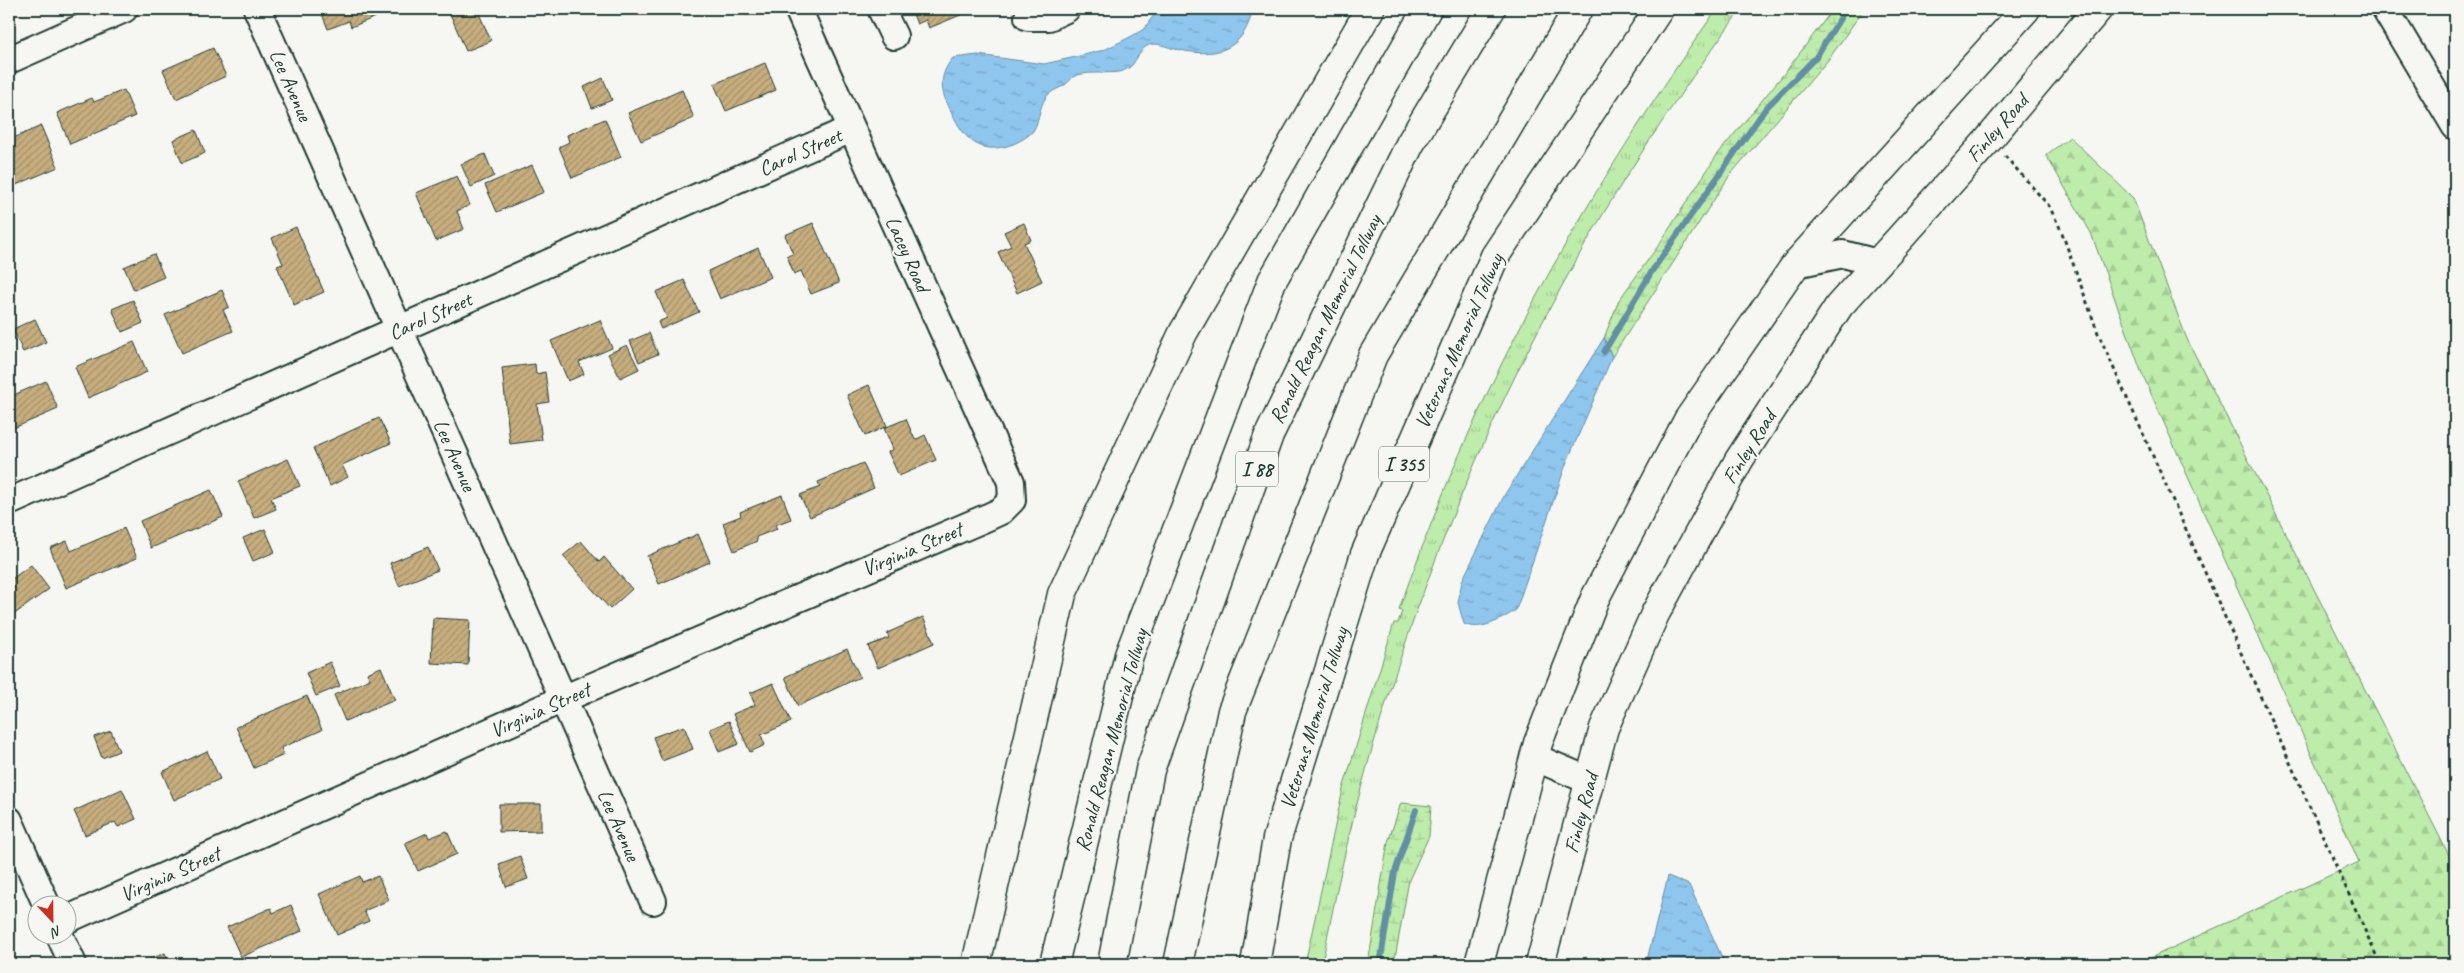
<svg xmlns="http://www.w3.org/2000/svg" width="2464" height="973" font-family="Caveat,sans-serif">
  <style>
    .grass { fill: url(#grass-tufts); stroke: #6e946f }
    .forest { fill: url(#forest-firs); stroke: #6e946f }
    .wetland { fill: url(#wetland-marsh); stroke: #6e946f }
    .water { fill: url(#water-ripples); stroke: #628fa3 }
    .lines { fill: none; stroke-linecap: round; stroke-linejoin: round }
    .stream { stroke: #628fa3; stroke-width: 6 }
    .building { fill: url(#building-hatch); stroke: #1f3d34 }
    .minor-casing { stroke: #1f3d34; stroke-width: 30 }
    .major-casing { stroke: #1f3d34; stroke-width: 31 }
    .highway-casing { stroke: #1f3d34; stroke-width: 31 }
    .path { stroke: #1f3d34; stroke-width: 3; stroke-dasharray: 4 4; stroke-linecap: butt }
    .minor { stroke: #f6f6f2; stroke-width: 26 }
    .major { stroke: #f6f6f2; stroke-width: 28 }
    .highway { stroke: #f6f6f2; stroke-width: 28 }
    .labels { text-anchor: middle; stroke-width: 4.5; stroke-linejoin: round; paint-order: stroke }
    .shield { fill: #f6f6f2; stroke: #60746d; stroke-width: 1 }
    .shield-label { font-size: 20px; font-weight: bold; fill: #1f3d34 }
    .street-label { font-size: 21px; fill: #1f3d34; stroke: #f6f6f2 }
  </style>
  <defs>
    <pattern id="grass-tufts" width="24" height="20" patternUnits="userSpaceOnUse" patternTransform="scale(1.25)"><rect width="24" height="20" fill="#beecaa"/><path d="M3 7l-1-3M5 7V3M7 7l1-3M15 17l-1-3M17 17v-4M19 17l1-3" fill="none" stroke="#a3cb93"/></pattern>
    <pattern id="forest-firs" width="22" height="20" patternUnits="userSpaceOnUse" patternTransform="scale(1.25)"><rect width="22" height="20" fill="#beecaa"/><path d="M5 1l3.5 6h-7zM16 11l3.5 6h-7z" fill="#a3cb93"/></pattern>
    <pattern id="wetland-marsh" width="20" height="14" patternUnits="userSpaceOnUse" patternTransform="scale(1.25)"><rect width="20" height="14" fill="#beecaa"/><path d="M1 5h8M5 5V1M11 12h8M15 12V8" fill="none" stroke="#a3cb93"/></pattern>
    <pattern id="water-ripples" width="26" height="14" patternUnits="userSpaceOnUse" patternTransform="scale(1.25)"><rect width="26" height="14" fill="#8fc6ed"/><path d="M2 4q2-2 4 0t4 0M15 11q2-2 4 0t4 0" fill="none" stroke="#74a2c1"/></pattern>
    <pattern id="building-hatch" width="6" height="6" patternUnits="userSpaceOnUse" patternTransform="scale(1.25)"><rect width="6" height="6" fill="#c8ae7e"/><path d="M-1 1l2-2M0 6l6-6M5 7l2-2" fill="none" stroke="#a28f68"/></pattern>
  </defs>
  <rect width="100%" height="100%" fill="#f6f6f2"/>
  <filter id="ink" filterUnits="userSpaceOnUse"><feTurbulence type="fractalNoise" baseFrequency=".02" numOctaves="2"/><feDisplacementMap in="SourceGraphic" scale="10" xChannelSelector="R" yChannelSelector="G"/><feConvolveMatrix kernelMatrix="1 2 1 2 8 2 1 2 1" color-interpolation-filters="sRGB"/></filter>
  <g filter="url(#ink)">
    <!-- grass -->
    <path class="grass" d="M1717,9H1741C1677,97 1615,188 1563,284C1480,434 1415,598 1368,763C1349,829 1335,897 1322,964H1305L1343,789L1394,623H1398L1402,611L1399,609C1421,550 1443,490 1469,433C1536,283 1622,143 1717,9Z"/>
    <!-- forest -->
    <path class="forest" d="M2070,137L2133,198L2187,339L2455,867V964H2137L2359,862L2141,371L2091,233L2046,155Z"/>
    <!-- wetland -->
    <path class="wetland" d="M1833,9H1864L1828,60L1730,175L1612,357L1604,338L1619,300L1658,246L1717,155L1787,70Z
      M1401,803L1431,806L1429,836L1409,880L1394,964H1368L1388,842Z"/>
    <!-- water -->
    <path class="water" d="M1158,9H1253C1243,53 1214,58 1175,49C1167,47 1156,42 1149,45C1137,50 1137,64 1127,69C1117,74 1111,72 1101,73C1093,73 1081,73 1075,76C1071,78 1069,82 1066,84C1061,88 1055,89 1050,93C1038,103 1041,119 1033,131C1027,138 1015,144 1007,146C972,156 960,130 947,103C939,86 941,72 953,58L978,55L1044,64L1067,59L1104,50L1132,36L1144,29Z
      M1604,338L1612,357L1566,464L1516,610C1502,619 1481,632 1464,624L1458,603L1462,581L1505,494Z
      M1668,876L1689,885L1725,964H1646Z"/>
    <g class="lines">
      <!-- stream -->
      <path class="stream" d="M1604,352L1652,271L1766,108L1816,57L1846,9
        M1380,964L1395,872L1416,810"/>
    </g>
    <!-- building -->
    <path class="building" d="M320,9H373L376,17L351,27L349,21L328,29Z
      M448,9H477L491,41L466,51Z
      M911,9H975L929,28L926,20L917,24Z
      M213,48L226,76L176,99L163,70Z
      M765,63L776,90L726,111L714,84Z
      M603,78L612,100L592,108L584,87Z
      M124,90L135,116L70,144L57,113L92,98L94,102Z
      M682,90L694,118L641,141L628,113Z
      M605,119L621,157L572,178L559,147L569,142L567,135Z
      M41,126L58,167L9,188V140Z
      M196,130L205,153L182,163L173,140Z
      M485,154L494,176L471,187L461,164Z
      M532,165L544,192L497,212L485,185Z
      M457,176L470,205L457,211L464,229L436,241L416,193Z
      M813,223L839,283L811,294L801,271L794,274L787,256L793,254L785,235Z
      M1024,223L1031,240L1024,243L1042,281L1017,293L998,252L1011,246L1004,232Z
      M296,227L324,292L294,305L277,266L283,264L272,238Z
      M758,248L771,277L720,299L708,271Z
      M154,254L164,277L134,290L124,267Z
      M684,280L699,312L661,329L658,322L667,318L656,292Z
      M222,290L229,307L223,310L233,331L182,353L165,315Z
      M133,300L143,323L122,332L112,309Z
      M35,319L46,342L23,352L13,329Z
      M600,320L612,348L579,362L584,374L568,381L551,341Z
      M649,333L658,354L639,362L630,341Z
      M134,342L147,372L88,398L75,367Z
      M627,345L639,369L620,378L608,354Z
      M535,364L536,374L545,372L549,402L537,404L542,440L510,444L502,368Z
      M46,381L58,409L9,430V397Z
      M869,385L887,426L865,436L847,395Z
      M379,418L391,443L342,465L348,477L330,486L313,448Z
      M906,419L915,440L925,435L936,460L899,476L888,452L893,449L884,428Z
      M288,459L300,486L271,498L276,509L254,518L238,481Z
      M863,463L874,488L810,517L800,495L820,487L818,482Z
      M211,490L223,517L151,548L140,521Z
      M782,495L791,519L775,525L777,529L756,537L757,541L734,551L723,523L741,516L740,512Z
      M124,528L137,558L66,588L50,548L67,541L71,551Z
      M265,529L275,552L253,561L243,538Z
      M698,534L710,562L659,584L647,556Z
      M581,541L599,562L604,557L632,589L610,609L563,556Z
      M428,547L438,570L399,586L390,563Z
      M31,565L49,589L9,618V581Z
      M923,617L934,643L878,668L868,646L889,638L887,633Z
      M433,618L470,620L468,665L431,663Z
      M847,649L860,677L798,706L785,677Z
      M330,662L340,686L316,696L306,673Z
      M381,667L395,700L345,721L334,695L370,679L367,673Z
      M773,683L791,722L761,735L765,745L750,752L733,714L755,705L750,693Z
      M307,696L322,730L281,748L284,755L254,768L236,727Z
      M729,721L739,744L719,752L710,729Z
      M684,726L693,749L662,761L653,737Z
      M111,731L119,751L102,758L94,737Z
      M207,751L220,779L174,800L162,772Z
      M122,789L136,819L118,827L115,822L85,835L74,811Z
      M499,804H541V831L499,832Z
      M447,831L457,854L418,871L405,843L427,833L429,838Z
      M520,856L528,879L506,887L499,864Z
      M360,876L362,882L378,876L389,900L364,911L369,921L337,935L319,894Z
      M291,905L302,931L241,957L227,927L271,908L273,913Z
      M165,953L170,964H139Z"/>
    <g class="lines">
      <defs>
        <path id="minor" d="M257,9L653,901
          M881,9L894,36
          M2385,9L2455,126
          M1028,17H1049L1066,9
          M9,60L124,9
          M1796,264L1843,254L1878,263
          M9,502L851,129
          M1534,757L1590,781
          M9,820L47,906
          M68,919L563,699L988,517L1001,511L1012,500L1011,482L798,9
          M60,936L73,964"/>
        <path id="major" d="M1479,964L1538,743L1595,598L1688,420L1796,264L2026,9
          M1540,964L1604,728L1655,614L1739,460L1839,306L1989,139L2098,9"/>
        <path id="highway" d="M976,964L1062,594L1183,333L1370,9
          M1054,964L1129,655L1272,281L1427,9
          M1112,964L1150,770L1269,435L1410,144L1491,9
          M1178,964L1232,711L1373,355L1578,9
          M1255,964L1277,839L1365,554L1495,256L1659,9"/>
      </defs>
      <!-- minor casing -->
      <use href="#minor" class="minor-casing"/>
      <!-- major casing -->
      <use href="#major" class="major-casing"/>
      <!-- highway casing -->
      <use href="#highway" class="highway-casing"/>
      <!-- path -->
      <path class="path" d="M2005,156L2049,206L2061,230L2098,333L2380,964"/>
      <!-- minor -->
      <use href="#minor" class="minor"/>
      <!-- major -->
      <use href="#major" class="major"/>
      <!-- highway -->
      <use href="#highway" class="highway"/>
    </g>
  </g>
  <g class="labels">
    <!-- shield labels -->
    <g class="shield">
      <rect x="1379" y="446.5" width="50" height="35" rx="4"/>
      <rect x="1236" y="451.5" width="42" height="35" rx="4"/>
    </g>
    <g class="shield-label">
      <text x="1404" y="471">I 355</text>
      <text x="1257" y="476">I 88</text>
    </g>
    <!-- street labels -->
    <g class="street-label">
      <text transform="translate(291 85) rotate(66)" y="7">Lee Avenue</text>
      <text transform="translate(1997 128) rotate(-49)" y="7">Finley Road</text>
      <text transform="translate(800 152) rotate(-24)" y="7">Carol Street</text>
      <text transform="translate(908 254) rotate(66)" y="7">Lacey Road</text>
      <text transform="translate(430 316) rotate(-24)" y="7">Carol Street</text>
      <text transform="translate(1325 319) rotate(-64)" y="7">Ronald Reagan Memorial Tollway</text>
      <text transform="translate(1459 341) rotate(-66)" y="7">Veterans Memorial Tollway</text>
      <text transform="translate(1749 447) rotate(-58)" y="7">Finley Road</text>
      <text transform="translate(455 455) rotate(66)" y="7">Lee Avenue</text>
      <text transform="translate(912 549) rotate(-23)" y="7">Virginia Street</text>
      <text transform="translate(540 710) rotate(-24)" y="7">Virginia Street</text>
      <text transform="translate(1314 718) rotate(-73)" y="7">Veterans Memorial Tollway</text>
      <text transform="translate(1111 740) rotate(-75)" y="7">Ronald Reagan Memorial Tollway</text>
      <text transform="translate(1581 813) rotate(-75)" y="7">Finley Road</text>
      <text transform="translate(619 825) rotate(66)" y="7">Lee Avenue</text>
      <text transform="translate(170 874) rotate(-24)" y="7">Virginia Street</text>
    </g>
  </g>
  <!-- margin -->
  <rect width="2464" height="973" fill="none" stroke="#f6f6f2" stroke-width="30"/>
  <rect x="15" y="15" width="2434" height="943" fill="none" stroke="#1f3d34" stroke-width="2" filter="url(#ink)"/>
  <!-- north arrow -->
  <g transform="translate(52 920) rotate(158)"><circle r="24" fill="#f6f6f2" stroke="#a0aca6"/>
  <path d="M0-4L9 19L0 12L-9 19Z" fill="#c8321e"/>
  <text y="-8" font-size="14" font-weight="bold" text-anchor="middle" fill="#1f3d34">N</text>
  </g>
</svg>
